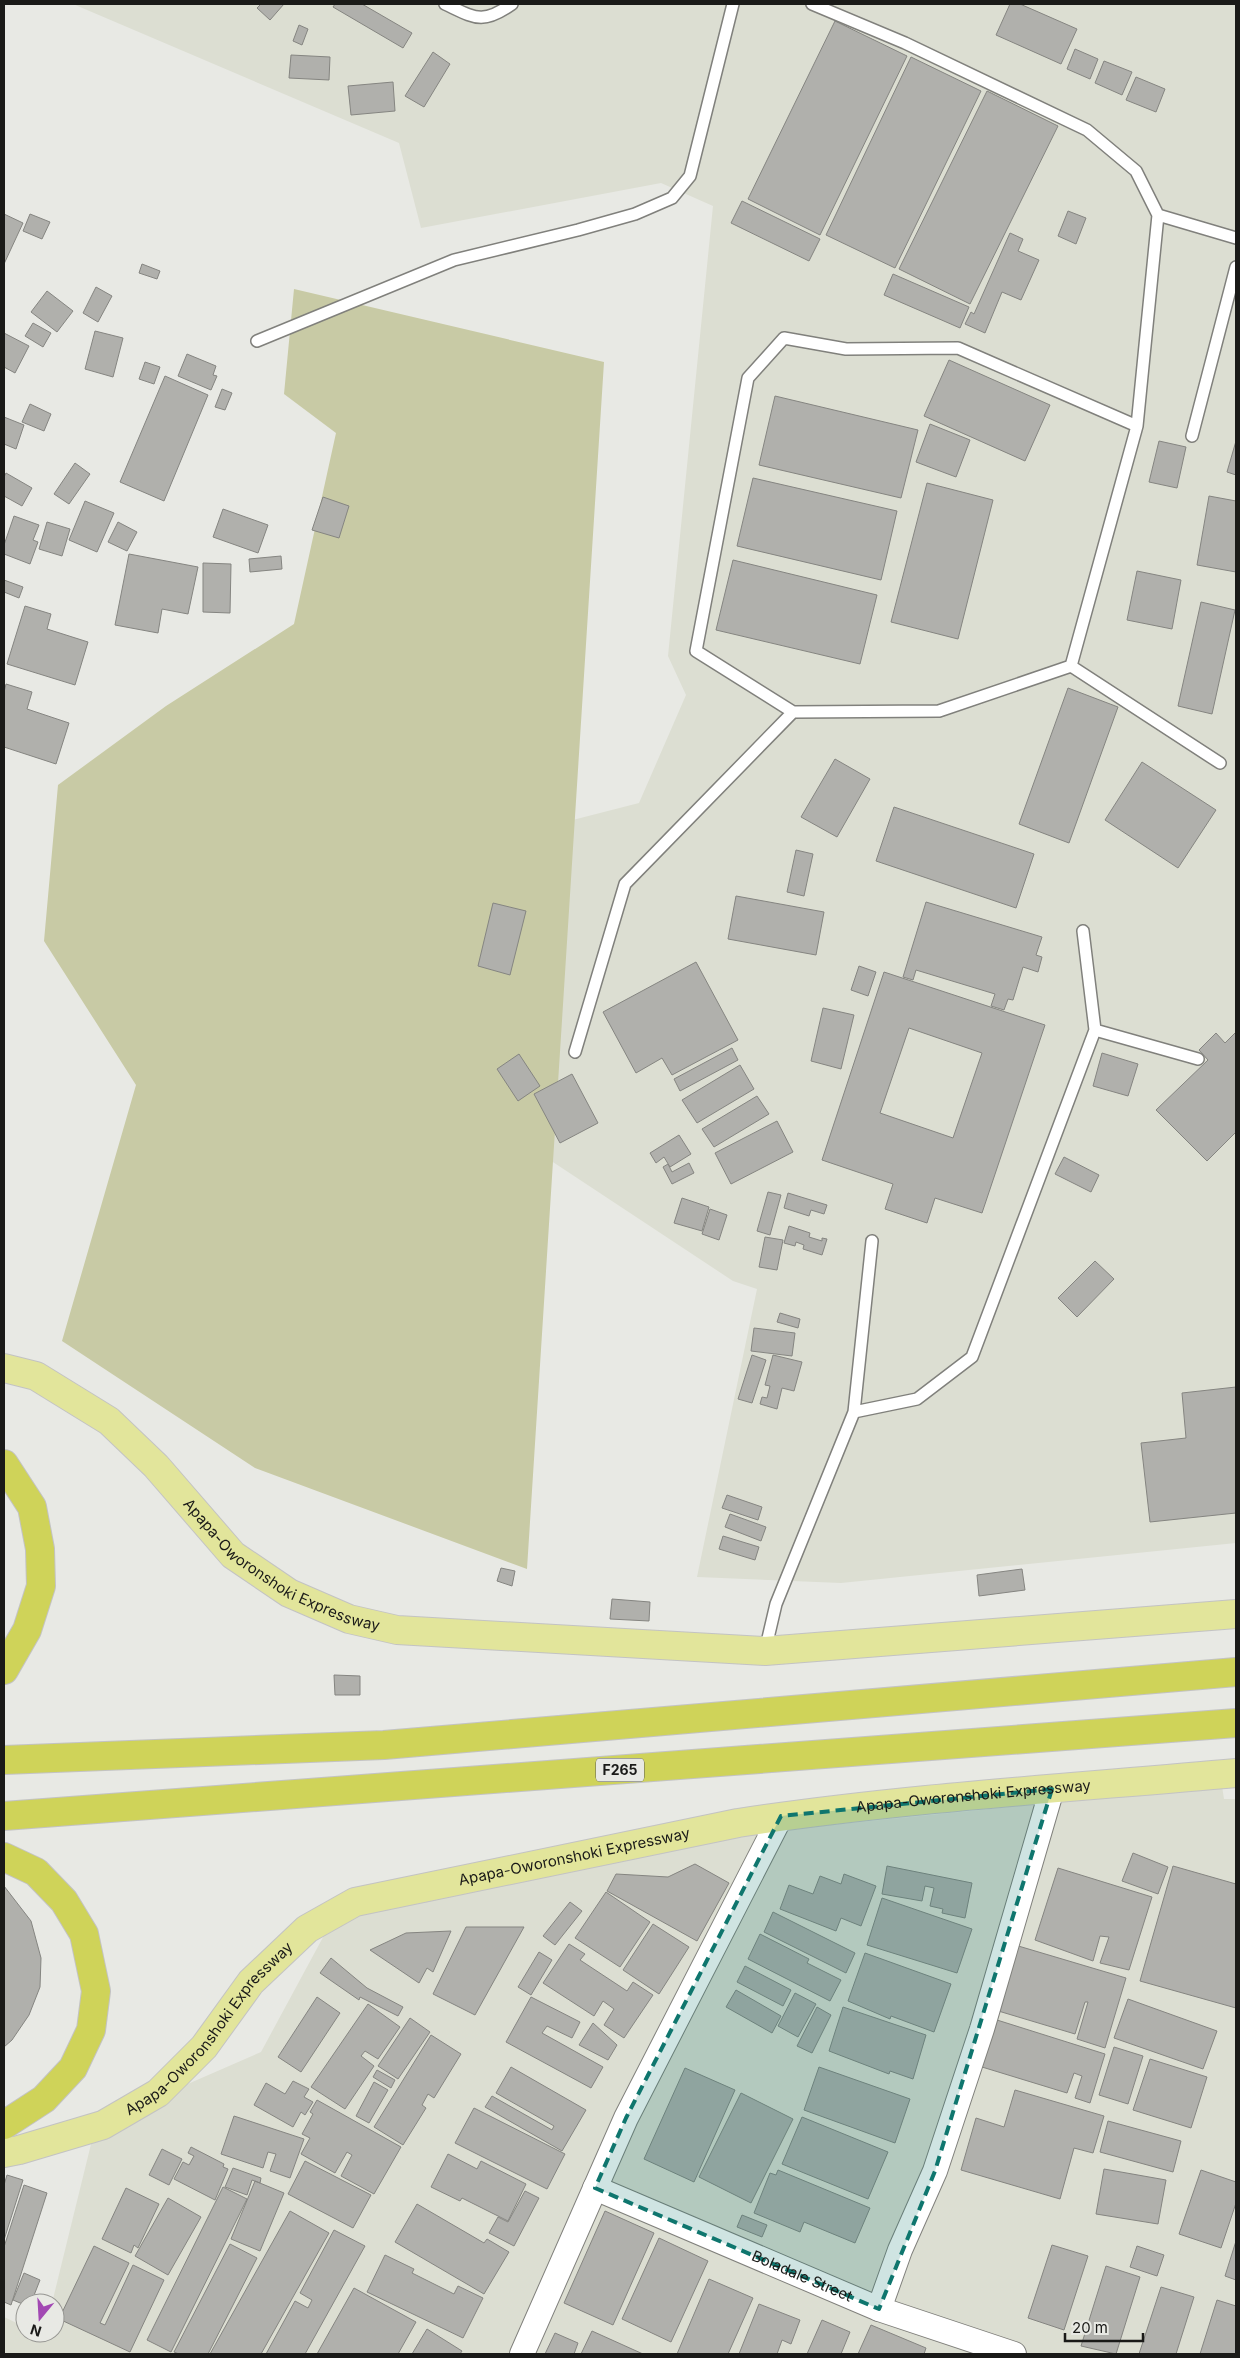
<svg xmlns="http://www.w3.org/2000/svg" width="1240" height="2358" font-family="Inter,sans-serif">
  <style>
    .built { fill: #dcded2 }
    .green { fill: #c8caa5 }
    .building { fill: #b0b0ac; stroke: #858581; fill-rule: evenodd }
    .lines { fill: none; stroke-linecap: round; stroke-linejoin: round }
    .service-casing { stroke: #80807c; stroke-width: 14 }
    .minor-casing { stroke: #80807c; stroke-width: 26 }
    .primary-casing { stroke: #c3c3c3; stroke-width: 30 }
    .motorway-casing { stroke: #c3c3c3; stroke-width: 30 }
    .service { stroke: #fff; stroke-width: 11 }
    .minor { stroke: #fff; stroke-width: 24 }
    .primary { stroke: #e2e59b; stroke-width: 28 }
    .motorway { stroke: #cfd359; stroke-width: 28 }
    .marked { fill: #0f766e; fill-opacity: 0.2; stroke: #0f766e; stroke-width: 4; stroke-dasharray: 10 6; stroke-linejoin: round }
    .labels { text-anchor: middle; stroke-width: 4; stroke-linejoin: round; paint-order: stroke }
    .shield { fill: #e8e9e4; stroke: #585855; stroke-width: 1 }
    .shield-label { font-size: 14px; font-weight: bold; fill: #1a1a18 }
    .street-label { font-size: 15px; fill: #1a1a18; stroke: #e8e9e4 }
  </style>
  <rect width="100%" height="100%" fill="#e8e9e4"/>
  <!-- built -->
  <path class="built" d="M73,4H1236V1543L841,1583L697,1577L757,1289L733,1281L512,1135L561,823L639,803L686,695L668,656L713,206L661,183L421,228L399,143Z
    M1222,1786L1224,1799H1236V2354H4V2317L25,2327V2333L43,2335L44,2333H55V2303H52L93,2136L135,2107L261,2052L341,1904L588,1849Z"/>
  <!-- green -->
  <path class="green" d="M294,289L604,362L527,1569L255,1468L62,1341L136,1085L44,941L58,785L166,706L294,624L336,433L284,394Z"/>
  <!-- building -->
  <path class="building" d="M261,4H284L270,20L257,8Z
    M335,4H362L412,33L403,48L333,7Z
    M1010,4H1020L1077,29L1061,64L996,35Z
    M835,21L907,56L820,235L748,199Z
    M299,25L308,29L302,45L293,41Z
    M1075,49L1098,59L1090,79L1067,69Z
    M433,52L450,64L424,107L405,96Z
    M291,55L330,57L329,80L289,78Z
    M911,57L981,91L895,268L826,235Z
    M1104,61L1132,72L1122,95L1095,83Z
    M1136,77L1165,89L1156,112L1126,100Z
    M393,82L395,111L351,115L348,86Z
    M987,91L1058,126L970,304L899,269Z
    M742,201L820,239L809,261L731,223Z
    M1068,211L1086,218L1076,244L1058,236Z
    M4,214L23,223L4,264Z
    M30,214L50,222L42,239L23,231Z
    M1010,233L1023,239L1018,251L1039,260L1021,300L1002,292L985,333L965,324L971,312L974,314Z
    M142,264L160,271L157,279L139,273Z
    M893,274L969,307L960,328L884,295Z
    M96,287L112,296L98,322L83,313Z
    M47,291L73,311L57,332L31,312Z
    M33,323L51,333L43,347L25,336Z
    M95,331L123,338L113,377L85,369Z
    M4,333L29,346L15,373L4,367Z
    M187,354L216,366L213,375L217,376L211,390L178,376Z
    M949,360L1050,405L1025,461L924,416Z
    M145,362L160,367L154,384L139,379Z
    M165,376L208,395L164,501L120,482Z
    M222,389L232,393L225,410L215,407Z
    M775,396L918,430L901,498L759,465Z
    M30,404L51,414L44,431L22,422Z
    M4,417L24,425L16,449L4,444Z
    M930,424L970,440L956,477L916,462Z
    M1159,441L1186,447L1177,488L1149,482Z
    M1236,441V475L1227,472Z
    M75,463L90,474L69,504L54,494Z
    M6,473L32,488L22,506L4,496V477Z
    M753,478L897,511L881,580L737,546Z
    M927,483L993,500L958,639L891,622Z
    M1209,496L1236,501V572L1197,565Z
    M323,497L349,506L339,538L312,530Z
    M85,501L114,513L97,552L69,540Z
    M223,509L268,525L258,553L213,537Z
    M14,516L39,525L33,540L38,542L30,564L4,554V545Z
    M47,522L70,529L62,556L39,549Z
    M118,522L137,532L127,551L108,542Z
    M129,554L198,567L188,614L162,609L158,633L115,625Z
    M281,556L282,569L250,572L249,559Z
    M733,560L877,595L860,664L716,630Z
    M203,563L231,564L230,613L203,612Z
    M1137,571L1181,580L1172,629L1127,620Z
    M4,580L23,587L19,598L4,592Z
    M1201,602L1235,610L1212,714L1178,706Z
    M25,606L51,614L47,629L88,642L75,685L7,664Z
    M6,684L32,692L27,709L69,723L56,764L4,747V692Z
    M1068,688L1118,707L1069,843L1019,824Z
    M835,759L870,779L837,837L801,817Z
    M1142,762L1216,810L1178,868L1105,820Z
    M894,807L1034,854L1016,908L876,861Z
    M796,850L813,854L804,896L787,892Z
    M736,896L824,912L816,955L728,939Z
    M926,902L1042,937L1036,955L1042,957L1038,972L1023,967L1013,1000L1008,999L1004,1010L991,1006L995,994L916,970L913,980L903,977Z
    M493,903L526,911L510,975L478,966Z
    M696,962L738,1040L672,1075L662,1058L636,1073L603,1012Z
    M859,966L876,972L868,996L851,990Z
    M884,972L1045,1025L982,1213L935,1198L927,1223L885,1209L893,1184L822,1160ZM909,1028L982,1053L953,1138L880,1113Z
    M823,1008L854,1015L841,1069L811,1061Z
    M1236,1032V1132L1207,1161L1156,1110L1208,1060L1199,1050L1216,1033L1225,1043Z
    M732,1048L738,1060L680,1091L674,1079Z
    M1102,1053L1138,1064L1128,1096L1093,1086Z
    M519,1054L540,1086L518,1101L497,1069Z
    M740,1065L754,1089L697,1123L682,1100Z
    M572,1074L598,1123L560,1143L534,1094Z
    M757,1096L769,1114L714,1147L702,1129Z
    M777,1121L793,1152L731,1184L715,1153Z
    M679,1135L691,1154L670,1167L664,1157L656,1163L650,1153Z
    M1064,1157L1099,1175L1091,1192L1055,1174Z
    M689,1163L694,1173L672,1184L663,1167L668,1164L672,1172Z
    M768,1192L781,1195L770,1235L757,1231Z
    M788,1193L827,1205L824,1214L811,1210L809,1216L784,1208Z
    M682,1198L709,1207L702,1231L674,1223Z
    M710,1209L727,1215L719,1240L702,1234Z
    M789,1226L810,1233L809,1237L822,1241V1238L827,1239L822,1255L803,1249L804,1245L796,1242L795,1246L784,1243Z
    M765,1237L783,1240L777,1270L759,1267Z
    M1095,1261L1114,1279L1077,1317L1058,1298Z
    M780,1313L800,1319L798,1328L777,1322Z
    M754,1328L795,1333L792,1356L751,1351Z
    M752,1355L766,1360L752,1403L738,1399Z
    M773,1355L802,1362L794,1391L782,1388L777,1409L760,1404L762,1397L767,1398L770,1386L765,1385Z
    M1236,1387V1513L1150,1522L1141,1443L1186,1438L1182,1393Z
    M727,1495L762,1507L758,1520L722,1508Z
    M730,1514L766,1527L761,1541L725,1527Z
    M723,1536L759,1547L755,1560L719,1549Z
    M501,1568L515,1571L512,1586L497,1581Z
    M1022,1569L1025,1590L979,1596L977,1575Z
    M612,1599L650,1602L649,1621L610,1619Z
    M334,1675L360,1676V1695H335Z
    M1133,1853L1168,1867L1158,1894L1122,1881Z
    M695,1864L729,1883L697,1941L607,1891L616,1874L668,1877Z
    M887,1866L972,1883L965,1918L942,1913L943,1909L930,1906L934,1888L925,1886L922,1901L882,1894Z
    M1173,1866L1236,1884V2008L1140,1981Z
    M1058,1868L1152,1897L1129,1970L1100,1963L1109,1937L1100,1936L1093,1961L1035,1940Z
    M844,1874L876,1886L861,1926L841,1918L836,1931L780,1909L789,1885L813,1894L820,1876L841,1884Z
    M4,1886L31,1921L41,1958L40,1987L29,2015L12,2040L4,2047Z
    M606,1892L650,1922L620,1967L575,1938Z
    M882,1898L972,1929L957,1973L867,1945Z
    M570,1902L582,1911L555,1945L543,1936Z
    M773,1912L855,1953L846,1973L764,1932Z
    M653,1924L689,1947L659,1994L623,1970Z
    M466,1927H524L475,2015L433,1994Z
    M451,1931L433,1972L427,1968L419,1983L370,1950L406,1933Z
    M760,1934L809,1959L807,1963L841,1980L830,2001L748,1959Z
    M569,1944L585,1954L580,1960L627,1991L633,1982L653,1995L624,2038L604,2025L614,2009L603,2001L594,2016L543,1983Z
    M1015,1945L1126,1978L1105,2048L1077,2039L1088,2002H1085L1075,2034L995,2010Z
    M539,1952L552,1960L531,1995L518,1987Z
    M865,1953L951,1984L934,2032L891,2016L890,2019L848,2001Z
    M331,1958L367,1988L403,2007L398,2016L360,1997L359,2000L320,1973Z
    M745,1966L791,1990L783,2006L737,1982Z
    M736,1990L781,2016L772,2033L726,2007Z
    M795,1993L816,2004L798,2037L778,2026Z
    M317,1997L340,2013L301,2072L278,2057Z
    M531,1997L580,2022L572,2038L547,2026L542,2033L603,2067L591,2088L506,2042Z
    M1128,1999L1217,2031L1203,2069L1114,2038Z
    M368,2004L400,2027L378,2059L365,2051L361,2056L374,2066L345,2109L311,2087Z
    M817,2007L831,2015L812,2053L797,2046Z
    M843,2007L926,2035L913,2079L890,2071L889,2074L829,2051Z
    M410,2018L430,2032L398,2079L378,2066Z
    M997,2020L1105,2054L1090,2103L1075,2098L1082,2076L1074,2073L1067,2093L982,2067Z
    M593,2023L617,2045L608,2060L579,2045Z
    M431,2035L461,2054L434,2098L428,2094L422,2105L426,2108L403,2145L374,2127Z
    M1114,2047L1143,2056L1128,2104L1099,2095Z
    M1150,2059L1207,2077L1191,2128L1133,2110Z
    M511,2067L586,2110L562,2151L485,2107L492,2096L552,2130L554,2126L496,2093Z
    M819,2067L910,2099L895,2143L804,2110Z
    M685,2068L735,2090L694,2182L644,2159Z
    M377,2070L395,2080L391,2088L373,2077Z
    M293,2081L309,2089L304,2097L313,2102L305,2115L301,2112L293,2127L254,2105L266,2083L285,2094Z
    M374,2082L388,2090L369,2123L356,2116Z
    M1015,2090L1104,2116L1093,2153L1074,2148L1060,2199L961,2170L976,2118L1004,2127Z
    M741,2093L793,2119L751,2203L699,2177Z
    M317,2100L401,2147L374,2194L341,2176L352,2155L347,2152L335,2173L301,2154L310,2138L302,2134L313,2114L310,2112Z
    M474,2108L565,2154L547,2189L455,2143Z
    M234,2116L304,2139L290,2178L270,2171L276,2154L268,2152L263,2168L221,2154Z
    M802,2117L888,2152L868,2199L782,2164Z
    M1108,2121L1181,2141L1173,2172L1100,2152Z
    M191,2147L224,2164L223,2167L228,2169L215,2200L174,2179L183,2162L189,2165L194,2156L188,2153Z
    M162,2149L182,2159L169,2185L149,2175Z
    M448,2154L477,2169L481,2161L526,2184L508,2221L462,2198L460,2201L431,2187Z
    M305,2161L371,2195L353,2228L288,2194Z
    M233,2168L261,2178L260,2183L252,2180L247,2195L225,2187Z
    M1104,2169L1166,2180L1158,2224L1096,2214Z
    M778,2170L870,2208L855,2243L804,2222L800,2232L754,2213L770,2173L776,2175Z
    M1201,2170L1236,2182V2203L1221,2248L1179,2234Z
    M7,2175L23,2180L4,2240V2185Z
    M255,2181L284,2193L260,2251L231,2239Z
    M24,2185L47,2193L11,2305L4,2302V2247Z
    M223,2187L247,2199L171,2352L147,2340Z
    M126,2188L159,2204L138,2248L134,2245L131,2253L102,2239Z
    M525,2191L539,2198L514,2246L489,2233L498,2217L508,2222Z
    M168,2198L201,2217L168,2275L135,2256Z
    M417,2204L484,2243L487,2239L509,2252L484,2294L395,2242Z
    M290,2211L329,2233L261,2354H210Z
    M605,2211L654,2233L613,2325L564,2303Z
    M742,2215L767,2225L762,2237L737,2227Z
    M334,2230L365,2246L305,2354H266L295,2301L308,2308L312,2300L300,2293Z
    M659,2238L708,2261L671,2342L622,2319Z
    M1236,2241V2280L1225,2276Z
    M230,2244L257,2258L208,2354H179L174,2352Z
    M1052,2245L1088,2256L1064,2330L1028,2318Z
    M94,2246L129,2263L100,2323L105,2325L133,2265L164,2280L130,2352L59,2319Z
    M1137,2246L1164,2255L1157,2276L1130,2267Z
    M385,2255L414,2269L412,2273L454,2294L458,2286L483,2298L463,2338L367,2292Z
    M1106,2266L1140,2277L1116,2354L1081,2346Z
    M24,2273L40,2280L31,2303L25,2305L13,2300Z
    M709,2279L753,2298L728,2354H677Z
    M1161,2287L1194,2297L1176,2354H1139Z
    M354,2288L416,2322L398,2354H317Z
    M1217,2300L1236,2306V2354H1200Z
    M759,2304L800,2320L791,2344L782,2340L777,2354H739Z
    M822,2320L850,2332L841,2354H807Z
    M871,2325L926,2348L924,2354H858Z
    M427,2329L462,2351L460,2354H412Z
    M592,2331L643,2354H581Z
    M555,2333L578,2343L574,2354H545Z"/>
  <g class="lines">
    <defs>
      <path id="service" d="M445,4C475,18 482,25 512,4
        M812,4L905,43L1087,130L1136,171L1158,215L1137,426L1071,666L939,711L793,712L696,651L748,378L784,338L846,349L958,348L1137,426
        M1158,215L1236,238
        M257,341L454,260L578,230L635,214L672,198L690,176L733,4
        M1192,436L1236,267
        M1071,666L1220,763
        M1095,1030L1198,1059
        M575,1052L625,884L793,712
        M854,1412L872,1241
        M765,1651L776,1604L854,1412L917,1399L972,1357L1095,1030L1083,931"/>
      <g id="minor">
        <path id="s1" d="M595,2188L879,2309L1014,2354"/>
        <path d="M879,2309L900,2250L935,2171L982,2029L1052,1789"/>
        <path d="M522,2354L626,2118L781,1816"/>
      </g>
      <g id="primary">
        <path id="s2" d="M4,1368L36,1376L109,1421L156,1466L233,1555L289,1593L349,1619L397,1630L765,1651L1236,1614"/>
        <path id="s3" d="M4,2153L19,2150L103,2125L158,2093L204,2047L251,1982L307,1929L355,1902L738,1823C903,1798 1070,1788 1236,1773"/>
      </g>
      <path id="motorway" d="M4,1464L32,1507L40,1549L41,1586L27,1630L4,1670
        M4,1760L384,1745L1236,1672
        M4,1816L1236,1723
        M4,1857L36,1872L64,1901L84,1934L96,1991L91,2030L73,2068L44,2099L4,2125"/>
    </defs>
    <!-- service casing -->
    <use href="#service" class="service-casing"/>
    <!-- minor casing -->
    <use href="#minor" class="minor-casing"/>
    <!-- primary casing -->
    <use href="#primary" class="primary-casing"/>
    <!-- motorway casing -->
    <use href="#motorway" class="motorway-casing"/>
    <!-- service -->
    <use href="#service" class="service"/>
    <!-- minor -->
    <use href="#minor" class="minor"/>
    <!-- primary -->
    <use href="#primary" class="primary"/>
    <!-- motorway -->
    <use href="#motorway" class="motorway"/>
  </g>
  <!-- marked area -->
  <path class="marked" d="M1052,1789L935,2171L879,2309L595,2188L626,2118L781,1816Z"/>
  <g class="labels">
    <!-- shield labels -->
    <rect class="shield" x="596" y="1758.5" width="48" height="23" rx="4"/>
    <g class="shield-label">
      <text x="620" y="1775">F265</text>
    </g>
    <!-- street labels -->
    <g class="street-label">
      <text dy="5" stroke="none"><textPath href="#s2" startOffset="348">Apapa-Oworonshoki Expressway</textPath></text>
      <text dy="5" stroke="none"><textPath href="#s3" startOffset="1072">Apapa-Oworonshoki Expressway</textPath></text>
      <text dy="5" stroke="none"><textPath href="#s3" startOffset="668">Apapa-Oworonshoki Expressway</textPath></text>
      <text dy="5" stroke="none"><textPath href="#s3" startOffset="248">Apapa-Oworonshoki Expressway</textPath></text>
      <text dy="5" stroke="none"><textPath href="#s1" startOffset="225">Boladale Street</textPath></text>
    </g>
  </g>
  <!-- border -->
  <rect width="1240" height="2358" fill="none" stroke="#1a1a18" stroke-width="10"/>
  <!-- north arrow -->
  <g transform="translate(40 2318) rotate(198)"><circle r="24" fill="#e8e9e4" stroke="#969692"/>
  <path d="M0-4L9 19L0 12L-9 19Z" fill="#a248b3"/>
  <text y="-8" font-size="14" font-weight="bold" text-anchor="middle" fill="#1a1a18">N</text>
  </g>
  <!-- scale -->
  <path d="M1065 2333v8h78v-8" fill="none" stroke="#1a1a18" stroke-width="2.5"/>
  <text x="1072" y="2333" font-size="15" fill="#1a1a18" stroke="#e8e9e4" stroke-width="4" paint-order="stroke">20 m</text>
</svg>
